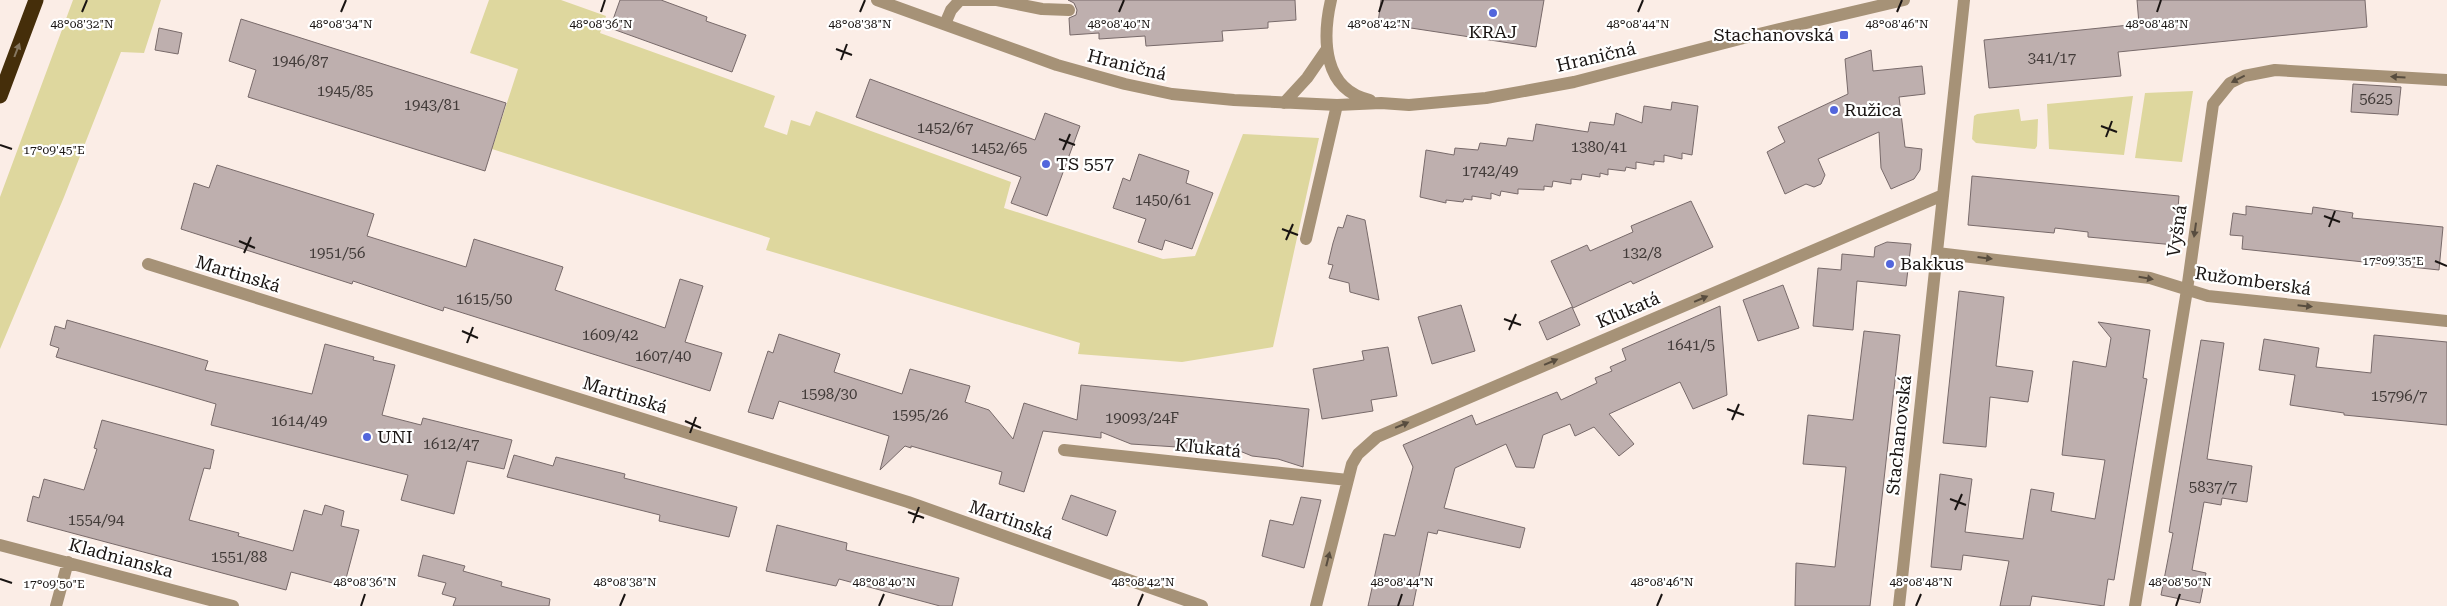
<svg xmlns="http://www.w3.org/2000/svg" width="2447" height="606" font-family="'Roboto Serif',serif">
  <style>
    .green { fill: #ded79e }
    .building { fill: #beafae; stroke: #786a6a }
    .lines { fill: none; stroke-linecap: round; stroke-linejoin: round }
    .lane { stroke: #a69277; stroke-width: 12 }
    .street { stroke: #a69277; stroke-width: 12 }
    .highway { stroke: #452e0a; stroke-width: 15 }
    .oneway { fill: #867760 }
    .oneway2 { fill: #584d3f }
    .ticks { fill: none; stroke: #191412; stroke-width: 2 }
    .poi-dot { fill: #5266dc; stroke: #fff; stroke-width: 2 }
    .labels { text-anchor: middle; stroke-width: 4.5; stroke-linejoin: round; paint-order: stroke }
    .number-label { font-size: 15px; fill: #423b39 }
    .poi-label { font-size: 18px; fill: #191412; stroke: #fff; text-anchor: start }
    .street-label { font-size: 18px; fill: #191412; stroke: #fff }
    .ticks-label { font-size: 12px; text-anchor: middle; fill: #191412; stroke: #fff; stroke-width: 4.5; stroke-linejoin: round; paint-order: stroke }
  </style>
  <rect width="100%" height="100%" fill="#fbede6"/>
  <!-- green -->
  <path class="green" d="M73,0H161L144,53L121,52L64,197L0,349V197Z
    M489,0H561L606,16L600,33L775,96L764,127L787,135L791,120L810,126L816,111L1011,182L1004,208L1163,259L1195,256L1243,134L1319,138L1273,347L1182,362L1078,354L1080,343L766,250L770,238L492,149L518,69L470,53Z
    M2193,91L2182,162L2135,158L2145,93Z
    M2133,96L2124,155L2049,149L2047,104Z
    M2019,109L2021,121L2038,119L2037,146L2035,149L1976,143L1972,139L1974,116L1977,114Z"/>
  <!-- building -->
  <path class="building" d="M620,0H661L707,17L706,21L746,35L732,72L610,28Z
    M1068,0H1295L1296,20L1268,22V28L1222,31L1223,41L1146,46L1145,36L1099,39V33L1070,35L1069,18L1076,15L1077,10L1074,3Z
    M1381,0H1544L1536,47L1378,23Z
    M2137,0H2365L2367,27L2118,52L2121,76L1989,88L1984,40L2139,24Z
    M241,19L506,103L485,171L248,97L256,70L229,61Z
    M159,28L182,33L178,54L155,50Z
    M1871,50L1873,71L1922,66L1925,94L1899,97L1905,147L1922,149L1920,170L1914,179L1891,189L1881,168L1879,132L1818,159L1825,175L1821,184L1814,187L1806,184L1785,194L1767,152L1785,142L1778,127L1848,94L1845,59Z
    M870,79L1035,140L1045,113L1080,126L1047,216L1011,203L1021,177L856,117Z
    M2353,84L2401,87L2398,115L2351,112Z
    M1672,102L1698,106L1692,155L1682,153V159L1664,155V162L1654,161V165L1636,162V169L1626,167L1625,171L1608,169V175L1600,173V177L1582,174L1581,180L1571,179V184L1553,181L1552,187L1544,186V190L1518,189V194L1501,191L1500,196L1491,193V199L1472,196V200L1464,199L1463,202L1446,200V203L1420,197L1426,150L1454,155L1455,148L1478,150L1480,143L1506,146L1508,138L1533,141L1536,124L1588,132L1590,122L1614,125L1616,113L1642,123L1644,106L1671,110Z
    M1139,154L1189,171L1186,183L1213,193L1192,249L1165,240L1162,250L1138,242L1146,219L1113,208L1123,178L1130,181Z
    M217,165L374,214L367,236L466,267L474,239L563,267L555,290L665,328L680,279L703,286L685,342L722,353L710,391L444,307L443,311L353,281L352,284L181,229L194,183L209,188Z
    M1972,176L2179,196L2175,245L2088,237V232L2055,228L2054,233L1968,225Z
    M1691,201L1713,247L1633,284L1631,281L1573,308L1551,261L1587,245L1590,251L1633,232L1631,226Z
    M2246,206L2312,214L2313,207L2353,213L2352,218L2443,227L2439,270L2242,249L2243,236L2230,235L2233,213L2246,215Z
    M1347,215L1365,220L1379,300L1350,292L1349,283L1329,278L1333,265L1328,264L1333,243L1338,227L1343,228Z
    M1887,242L1911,244L1906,286L1857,281L1853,330L1813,326L1818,268L1841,270L1842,254L1874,257L1875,247Z
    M1783,285L1799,328L1758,341L1743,300Z
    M1959,291L2004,297L1996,366L2033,371L2028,402L1990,397L1986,447L1943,443Z
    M1461,305L1475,351L1432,364L1418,317Z
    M1720,306L1727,395L1693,409L1680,382L1609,414L1634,444L1619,456L1594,427L1575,436L1570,424L1543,435L1534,468L1516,467L1506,444L1455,468L1444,508L1525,528L1520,548L1438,530L1437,534L1428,532L1413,606H1368L1384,534L1395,536L1413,467L1403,445L1472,415L1476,425L1557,392L1561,400L1597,383L1595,378L1612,371L1610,367L1626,360L1622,349Z
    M1572,307L1580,325L1547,340L1539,322Z
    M67,320L208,361L205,370L312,394L325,344L374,357L373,360L395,365L382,415L421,425L423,418L512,440L504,469L467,461L454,514L401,500L408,475L211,425L216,404L56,357L59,348L50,345L55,326L65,329Z
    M2098,322L2150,330L2143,378L2147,379L2114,580L2108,579L2104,606L2032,596L2030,606H2000L2009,561L1963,555L1961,570L1931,567L1940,474L1972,479L1965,532L2023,539L2031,489L2054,493L2051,511L2095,519L2105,460L2062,455L2073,361L2106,367L2111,338Z
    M1864,331L1900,335L1870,606H1795L1796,563L1835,567L1846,467L1803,464L1808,415L1853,420Z
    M779,334L840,354L834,372L902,394L910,369L970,386L965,402L989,410L1013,439L1024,403L1077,420L1081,385L1309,409L1303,467L1278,459L1252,456L1225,445L1227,453L1195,452L1177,447L1131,444L1101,432V438L1043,431L1024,492L999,484L1002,472L911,446V448L905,446L880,470L889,436L779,401L773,419L748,412L768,351L773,353Z
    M2374,335L2447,342V425L2344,415V413L2290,405L2295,375L2259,370L2264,339L2319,348L2316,367L2371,373Z
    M2201,340L2224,343L2207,459L2252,466L2247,502L2222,498L2221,505L2204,502L2192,570L2206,573L2200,603L2161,595L2173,533L2169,532Z
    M1388,347L1397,396L1371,400L1373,411L1322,419L1313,369L1364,360L1362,351Z
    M102,420L214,450L210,469L204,468L189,520L239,533L238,536L293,551L304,510L322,515L325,505L344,511L341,526L359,530L344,586L291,572L286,590L27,521L33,496L39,498L44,479L84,490L97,449L94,448Z
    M514,455L553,466L556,457L625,474L624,478L737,507L729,537L659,521L660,515L507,477Z
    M1071,495L1116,511L1107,536L1062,519Z
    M1301,497L1321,500L1304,568L1262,556L1270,520L1293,525Z
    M777,525L847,543L846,550L959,578L952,606H940L839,579L836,586L766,571Z
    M423,555L465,566L463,571L502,582L501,586L550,599L549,606H453L456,598L442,594L446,583L418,576Z"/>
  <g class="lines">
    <!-- lane -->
    <path class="lane" d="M945,24L951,10L960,0H997L1042,9L1069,10
      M1306,239L1337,105"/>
    <!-- street -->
    <path class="street" d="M877,0L1057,65L1125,84L1172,94L1234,100L1337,105L1381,103L1409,105L1486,98L1574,82L1763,33L1904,0
      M1331,0C1322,39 1323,90 1370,100
      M1284,103L1307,78L1327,49
      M1937,253L2150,278L2208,296L2447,321
      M148,264L908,502L1202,606
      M1064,450L1348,480
      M0,545L233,606
      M56,606L68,562
      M1316,606L1352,464L1358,454L1377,437L1943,195
      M1899,606L1964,0
      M2135,606L2187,290L2213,104L2230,83L2244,76L2275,70L2447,80"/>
    <!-- highway -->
    <path class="highway" d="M0,96L36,0"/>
  </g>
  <!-- one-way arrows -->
  <defs><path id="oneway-solid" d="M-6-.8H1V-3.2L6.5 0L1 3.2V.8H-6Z" transform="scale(1.25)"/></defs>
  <use class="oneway" href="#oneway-solid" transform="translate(17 50) rotate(-69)"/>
  <g class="oneway2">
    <use href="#oneway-solid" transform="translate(2398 77) rotate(-176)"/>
    <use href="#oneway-solid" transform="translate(2238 79) rotate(153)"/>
    <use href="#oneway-solid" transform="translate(2195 230) rotate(98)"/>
    <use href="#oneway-solid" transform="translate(1985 258) rotate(7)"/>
    <use href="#oneway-solid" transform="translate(2146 278) rotate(10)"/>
    <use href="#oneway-solid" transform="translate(1701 299) rotate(-23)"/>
    <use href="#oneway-solid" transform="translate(2305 306) rotate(6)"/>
    <use href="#oneway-solid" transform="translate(1551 362) rotate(-23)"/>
    <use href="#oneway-solid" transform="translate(1402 425) rotate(-23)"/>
    <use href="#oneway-solid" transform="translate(1328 559) rotate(-76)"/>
  </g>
  <!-- ticks -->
  <path class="ticks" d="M82,12L87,0M341,12L346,0M601,12L605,0M860,12L865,0M1119,12L1124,0M1379,12L1383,0M1638,12L1643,0M1897,12L1902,0M2157,12L2161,0M836,49L852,55M841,60L847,44M2101,126L2117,132M2106,137L2112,121M1059,139L1075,145M0,145L12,149M1063,150L1070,134M2324,216L2340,222M2329,227L2335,211M1282,229L1298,235M1286,240L1293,224M239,241L255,248M244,253L251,237M2435,261L2447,266M1504,319L1521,325M1509,330L1516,314M462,331L478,338M467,343L473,327M1727,409L1744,415M1732,420L1739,404M685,421L701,428M690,433L696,417M1950,499L1966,505M1955,510L1962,494M908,512L924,518M913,523L919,507M0,579L12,583M361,606L365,594M620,606L625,594M879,606L884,594M1138,606L1143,594M1398,606L1402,594M1657,606L1662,594M1916,606L1921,594M2176,606L2180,594"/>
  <!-- markers -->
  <g class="poi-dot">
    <circle cx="1493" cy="13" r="5"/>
    <rect x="1839" y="30" width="10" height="10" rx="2.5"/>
    <circle cx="1834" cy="110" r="5"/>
    <circle cx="1046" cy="164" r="5"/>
    <circle cx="1890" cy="264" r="5"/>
    <circle cx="367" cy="437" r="5"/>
  </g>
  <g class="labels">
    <!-- number labels -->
    <g class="number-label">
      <text x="2052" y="63">341/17</text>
      <text x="300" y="66">1946/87</text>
      <text x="345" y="96">1945/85</text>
      <text x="2376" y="104">5625</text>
      <text x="432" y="110">1943/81</text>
      <text x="945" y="133">1452/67</text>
      <text x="1599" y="152">1380/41</text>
      <text x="999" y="153">1452/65</text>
      <text x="1490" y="176">1742/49</text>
      <text x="1163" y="205">1450/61</text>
      <text x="337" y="258">1951/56</text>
      <text x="1642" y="258">132/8</text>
      <text x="484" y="304">1615/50</text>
      <text x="610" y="340">1609/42</text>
      <text x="1691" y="350">1641/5</text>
      <text x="663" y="361">1607/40</text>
      <text x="829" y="399">1598/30</text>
      <text x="2399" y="401">15796/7</text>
      <text x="920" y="420">1595/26</text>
      <text x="1142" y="423">19093/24F</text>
      <text x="299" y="426">1614/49</text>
      <text x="451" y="449">1612/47</text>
      <text x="2213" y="492">5837/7</text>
      <text x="96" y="525">1554/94</text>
      <text x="239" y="562">1551/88</text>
    </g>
    <!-- poi labels -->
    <g class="poi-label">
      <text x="1493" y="38" text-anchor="middle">KRAJ</text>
      <text x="1834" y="41" text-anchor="end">Stachanovská</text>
      <text x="1844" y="116">Ružica</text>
      <text x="1056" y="170">TS 557</text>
      <text x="1900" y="270">Bakkus</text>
      <text x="377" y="443">UNI</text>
    </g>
    <!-- street labels -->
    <g class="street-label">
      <text transform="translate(1596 57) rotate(-13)" y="6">Hraničná</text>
      <text transform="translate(1127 65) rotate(14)" y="6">Hraničná</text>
      <text transform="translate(2177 231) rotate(-82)" y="6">Vyšná</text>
      <text transform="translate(238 274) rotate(17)" y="6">Martinská</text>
      <text transform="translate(2253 281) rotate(8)" y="6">Ružomberská</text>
      <text transform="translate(1628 310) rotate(-23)" y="6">Kľukatá</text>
      <text transform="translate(625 395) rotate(17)" y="6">Martinská</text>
      <text transform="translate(1899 435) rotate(-84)" y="6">Stachanovská</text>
      <text transform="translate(1208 448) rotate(6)" y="6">Kľukatá</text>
      <text transform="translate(1011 520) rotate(19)" y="6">Martinská</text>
      <text transform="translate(121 558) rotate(15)" y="6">Kladnianska</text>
    </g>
  </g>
  <g class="ticks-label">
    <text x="601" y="28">48°08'36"N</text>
    <text x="82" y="28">48°08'32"N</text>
    <text x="341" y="28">48°08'34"N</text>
    <text x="860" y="28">48°08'38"N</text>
    <text x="1119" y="28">48°08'40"N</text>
    <text x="1379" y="28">48°08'42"N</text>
    <text x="1638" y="28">48°08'44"N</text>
    <text x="1897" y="28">48°08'46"N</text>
    <text x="2157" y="28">48°08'48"N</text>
    <text x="54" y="154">17°09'45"E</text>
    <text x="2393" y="265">17°09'35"E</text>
    <text x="365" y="586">48°08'36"N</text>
    <text x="625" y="586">48°08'38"N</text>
    <text x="884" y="586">48°08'40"N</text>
    <text x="1143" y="586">48°08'42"N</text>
    <text x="1402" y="586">48°08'44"N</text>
    <text x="1662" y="586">48°08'46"N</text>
    <text x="1921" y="586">48°08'48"N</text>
    <text x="2180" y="586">48°08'50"N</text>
    <text x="54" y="588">17°09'50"E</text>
  </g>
</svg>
